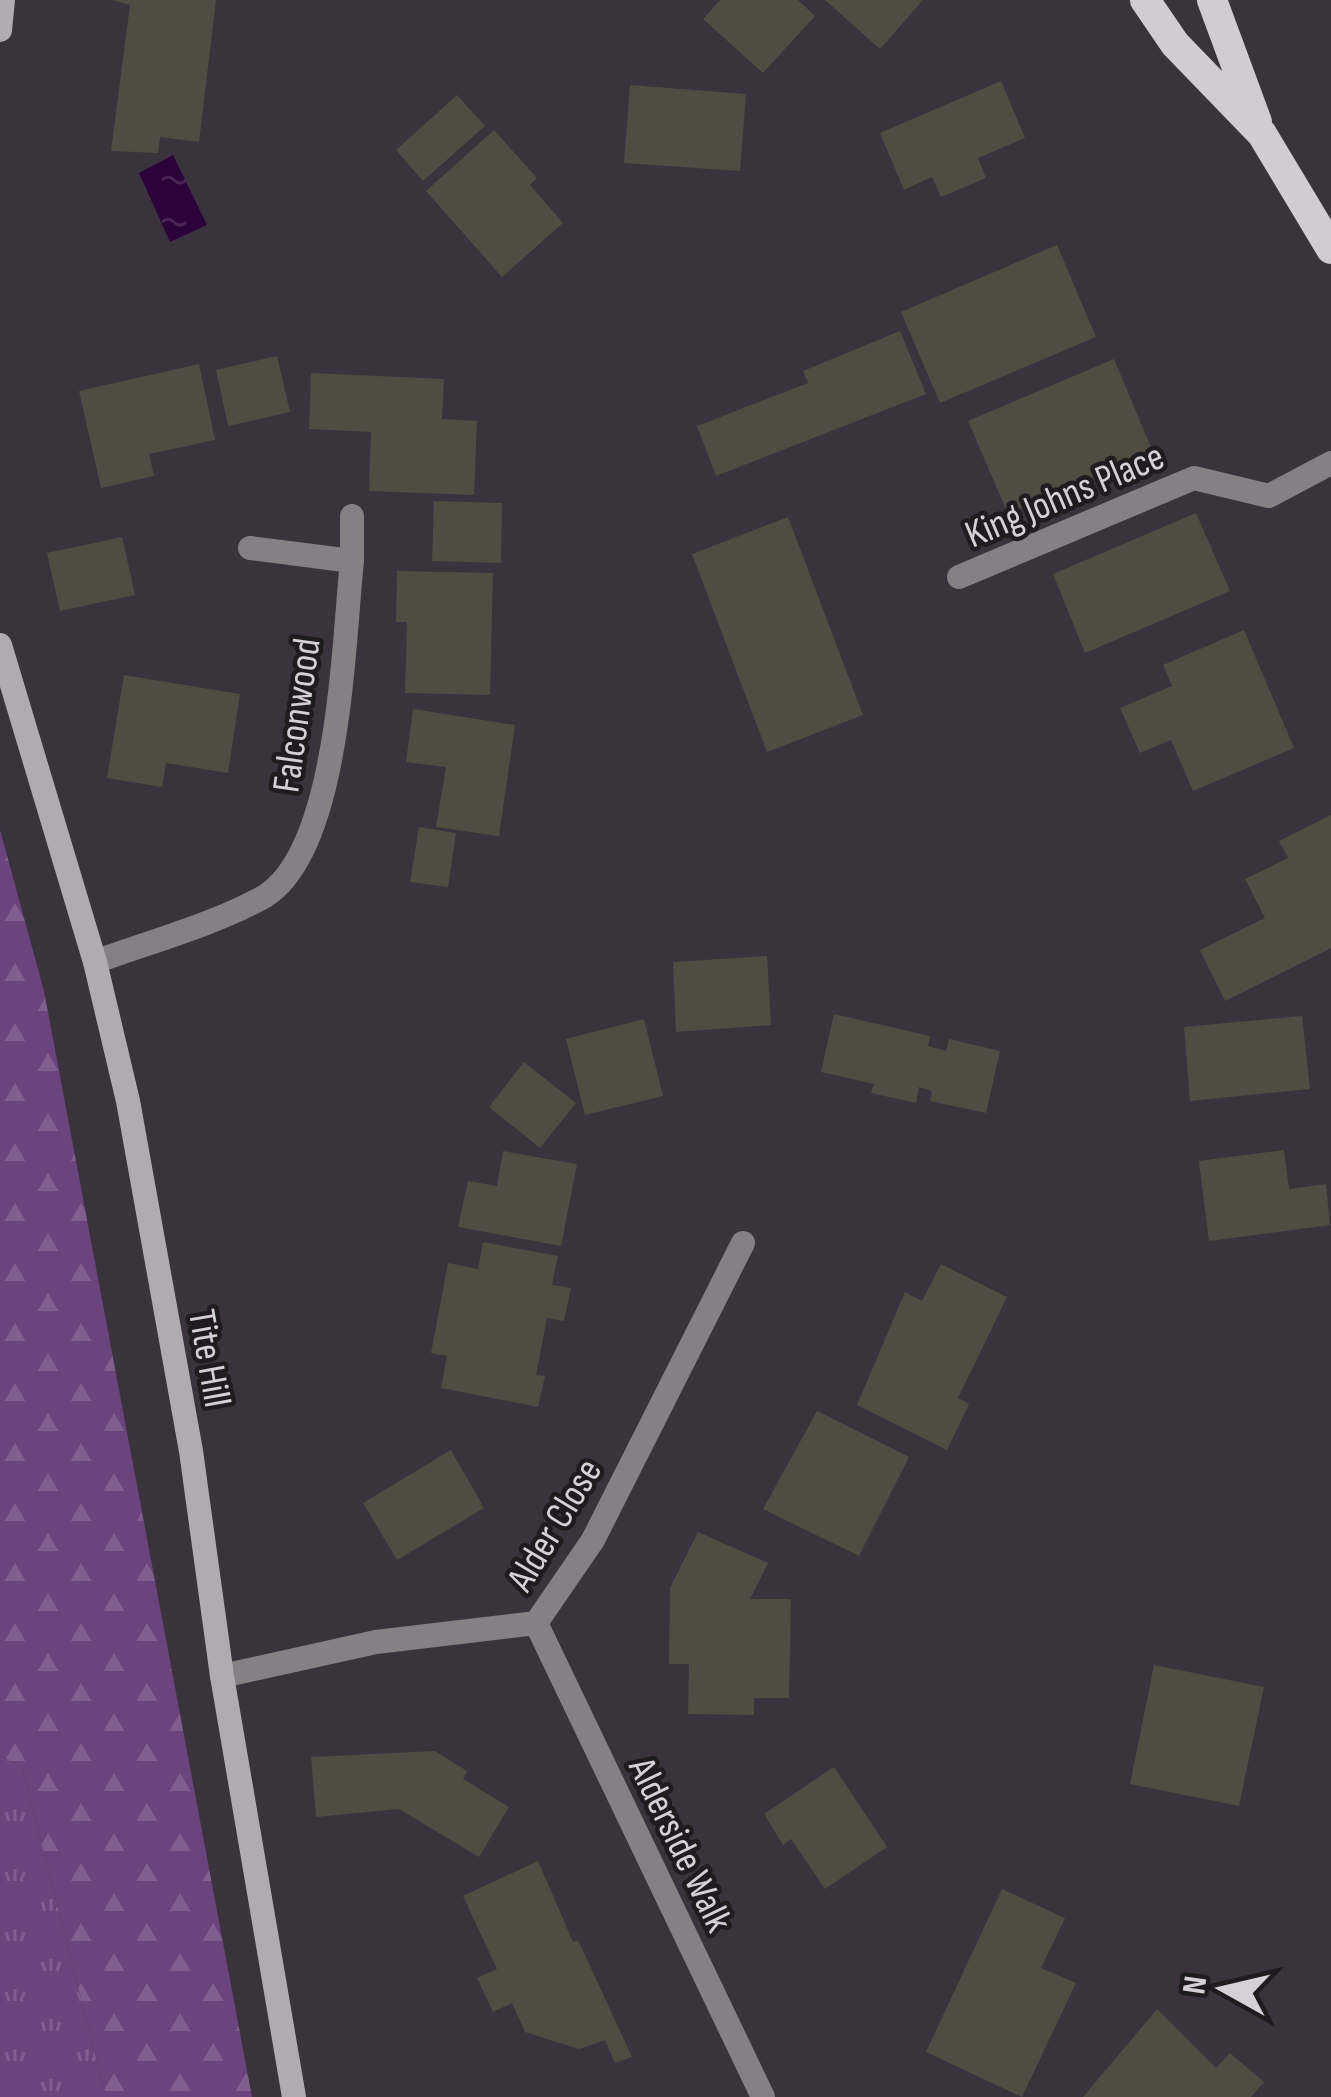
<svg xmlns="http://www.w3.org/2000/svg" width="1331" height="2097" font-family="'Sofia Sans Condensed',sans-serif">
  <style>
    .grass { fill: url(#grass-tufts) }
    .forest { fill: url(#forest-firs) }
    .water { fill: url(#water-ripples) }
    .building { fill: #504c41 }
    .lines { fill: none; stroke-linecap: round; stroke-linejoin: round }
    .street { stroke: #848085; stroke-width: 24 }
    .secondary { stroke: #b0aab2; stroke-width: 24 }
    .primary { stroke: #d2cad5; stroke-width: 30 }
    .labels { text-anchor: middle; stroke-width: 9; stroke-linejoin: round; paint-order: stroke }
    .street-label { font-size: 39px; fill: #d4d0d6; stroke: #1f1c20 }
  </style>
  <defs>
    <pattern id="grass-tufts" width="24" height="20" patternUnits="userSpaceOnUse" patternTransform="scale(3)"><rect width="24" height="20" fill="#6c447d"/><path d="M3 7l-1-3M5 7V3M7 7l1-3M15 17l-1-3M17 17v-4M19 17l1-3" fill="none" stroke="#805e8f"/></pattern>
    <pattern id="forest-firs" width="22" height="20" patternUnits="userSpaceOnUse" patternTransform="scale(3)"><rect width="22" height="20" fill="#6c447d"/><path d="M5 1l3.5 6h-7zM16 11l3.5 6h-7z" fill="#805e8f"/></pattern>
    <pattern id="water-ripples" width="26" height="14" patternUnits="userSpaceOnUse" patternTransform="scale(3)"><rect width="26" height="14" fill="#2c023a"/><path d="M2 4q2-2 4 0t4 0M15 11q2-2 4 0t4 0" fill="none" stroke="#4a2656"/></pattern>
  </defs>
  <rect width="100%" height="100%" fill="#3a333d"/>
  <!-- grass -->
  <path class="grass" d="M0,1756L22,1766L106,2097H0Z"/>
  <!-- forest -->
  <path class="forest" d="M0,830L44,991L252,2097H106L22,1766L0,1756Z"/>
  <!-- water -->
  <path class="water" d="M173,155L207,225L170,242L139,173Z"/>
  <!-- building -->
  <path class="building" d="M112,0H216L199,142L160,137L158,153L111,151L130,5Z
    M720,0H798L815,16L763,73L703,19Z
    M825,0H923L880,49Z
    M1001,81L1025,138L978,158L986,178L941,197L932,177L904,190L880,133Z
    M630,85L746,94L740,171L624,163Z
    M457,95L485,126L423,181L396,150Z
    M494,130L537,178L530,185L563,223L502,277L426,191Z
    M1057,245L1096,337L940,403L901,312Z
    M900,331L926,394L716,476L697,426L808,383L803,371Z
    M277,356L290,412L228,426L216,370Z
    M1114,359L1153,452L1008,514L968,421Z
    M199,364L215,440L149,454L154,476L101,488L79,391Z
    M311,373L444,379L442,419L477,421L474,495L369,491L371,432L309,429Z
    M434,501L502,503L501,563L432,561Z
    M1196,513L1230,591L1085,653L1053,574Z
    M788,517L863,715L767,752L692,554Z
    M122,537L135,595L60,611L47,553Z
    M397,571L493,573L490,695L405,693L407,622H396Z
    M1244,630L1294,748L1193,791L1171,740L1140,753L1120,708L1172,686L1163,665Z
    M124,675L240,694L228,773L166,763L162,787L107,778Z
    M413,709L515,725L499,836L436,827L446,767L406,762Z
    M1331,815V948L1225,1001L1200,950L1265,918L1245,879L1288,858L1279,841Z
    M419,827L456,833L448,887L410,882Z
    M767,956L771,1025L676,1032L673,962Z
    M834,1014L930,1036L928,1046L946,1051L949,1039L1000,1051L986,1113L930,1101L932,1091L919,1087L916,1103L871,1093L874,1084L821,1072Z
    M1302,1016L1310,1089L1190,1101L1184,1027Z
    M644,1019L663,1096L585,1115L566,1039Z
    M524,1062L576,1103L540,1148L489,1107Z
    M1284,1150L1289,1189L1326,1184L1330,1225L1209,1241L1199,1161Z
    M503,1151L577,1164L561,1246L458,1227L468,1181L497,1186Z
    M483,1242L558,1256L552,1285L571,1288L564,1321L547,1318L536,1375L545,1376L538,1407L441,1388L447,1356L431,1353L448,1263L478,1269Z
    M941,1264L1007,1297L958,1398L969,1404L947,1450L857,1405L905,1292L922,1301Z
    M817,1411L909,1457L859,1556L763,1509Z
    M451,1450L484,1508L397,1560L363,1503Z
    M698,1532L768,1563L750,1599H791L789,1698H754V1715L688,1714L689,1664H669L670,1588Z
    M1154,1665L1264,1687L1239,1806L1130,1784Z
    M435,1751L467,1771L463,1779L509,1807L479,1857L399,1809L316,1817L311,1757Z
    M834,1767L887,1847L825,1889L791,1839L783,1845L764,1814Z
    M538,1861L573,1942L578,1940L632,2057L615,2063L605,2040L579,2049L525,2032L512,2003L493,2012L477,1978L497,1969L463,1896Z
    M1002,1889L1065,1918L1041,1968L1076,1983L1022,2097L926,2052Z
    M1157,2009L1216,2068L1230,2053L1264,2082L1251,2097H1083Z"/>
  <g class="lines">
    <!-- street -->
    <path class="street" d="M352,561V516
      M959,577L1194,478L1269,496L1331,463
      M95,962C149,942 209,926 260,899C340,858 343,643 352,561L250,548
      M536,1623L763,2097
      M222,1676L376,1642L536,1623L593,1540L743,1243"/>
    <!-- secondary -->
    <path class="secondary" d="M0,30L3,0
      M0,645L95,962L128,1101L191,1451L222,1676L294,2097"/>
    <!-- primary -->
    <path class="primary" d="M1145,0L1175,44L1262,134L1331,249
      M1212,0L1257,122"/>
  </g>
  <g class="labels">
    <!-- street labels -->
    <g class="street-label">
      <text transform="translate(1064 494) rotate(-23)" y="14">King Johns Place</text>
      <text transform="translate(295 715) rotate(-82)" y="14">Falconwood</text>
      <text transform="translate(211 1358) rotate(80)" y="14">Tite Hill</text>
      <text transform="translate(553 1524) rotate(-59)" y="14">Alder Close</text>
      <text transform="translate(682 1844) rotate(64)" y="14">Alderside Walk</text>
    </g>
  </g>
  <!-- north arrow -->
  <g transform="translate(1223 1989) rotate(278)" stroke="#1f1c20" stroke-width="9" paint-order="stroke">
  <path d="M0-9L21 45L0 30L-21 45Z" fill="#d4d0d6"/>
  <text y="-18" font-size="33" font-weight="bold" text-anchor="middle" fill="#d4d0d6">N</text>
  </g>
</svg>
